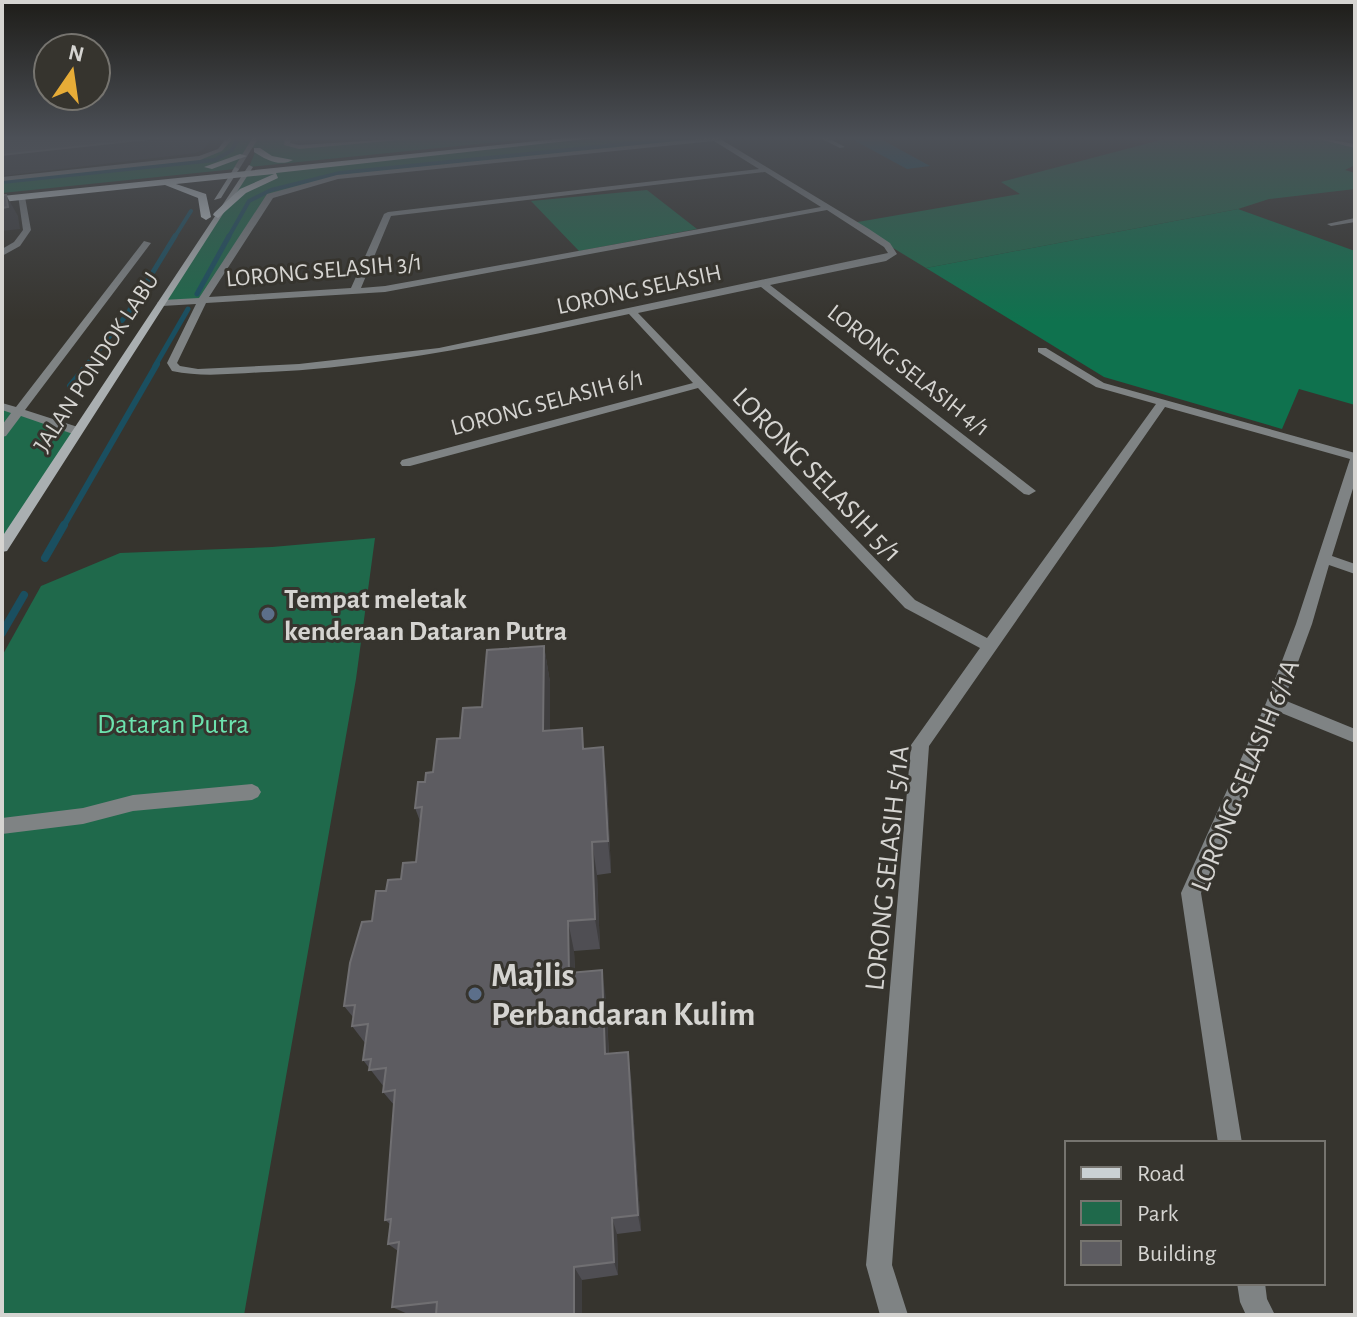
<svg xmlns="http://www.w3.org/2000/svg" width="1357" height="1317" font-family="'Alegreya Sans',sans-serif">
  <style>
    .green { fill: #1f694b }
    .forest { fill: #0f724e }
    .water { fill: #1a4f60 }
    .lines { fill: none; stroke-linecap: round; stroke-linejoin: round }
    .stream-far3 { stroke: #1a4f60; stroke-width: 4 }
    .stream-far2 { stroke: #1a4f60; stroke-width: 5 }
    .stream-far1 { stroke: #1a4f60; stroke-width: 6 }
    .stream { stroke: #1a4f60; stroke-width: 8 }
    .pedestrian { fill: #7f8384; fill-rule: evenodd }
    .minor { fill: #7f8384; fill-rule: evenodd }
    .tertiary { fill: #7f8384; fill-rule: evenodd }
    .secondary { fill: #aaafb1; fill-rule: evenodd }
    .primary { fill: #cad1d4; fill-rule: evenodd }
    .wall { fill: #4f4e53 }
    .shaded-wall { fill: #3f3e3f }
    .building { fill: #5d5c61; stroke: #706f72; stroke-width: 2 }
    .service-dot { fill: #5c6f8a; stroke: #36342e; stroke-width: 3 }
    .labels { text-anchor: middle; stroke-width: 6; stroke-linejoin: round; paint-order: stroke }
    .far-street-label { font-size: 24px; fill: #d5d4d1; stroke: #36342e }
    .street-label { font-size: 28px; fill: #d5d4d1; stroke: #36342e }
    .poi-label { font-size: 28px; font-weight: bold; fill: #d5d4d1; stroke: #36342e; text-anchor: start }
    .park-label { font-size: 28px; fill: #6ce3ae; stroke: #36342e }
    .near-poi-label { font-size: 34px; font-weight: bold; fill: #d5d4d1; stroke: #36342e; text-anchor: start }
  </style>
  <rect width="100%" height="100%" fill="#36342e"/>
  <!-- green -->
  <path class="green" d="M231,137H253L235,169L2,193V179L200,158L225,147Z
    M256,137H288L286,142L299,147L396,140L397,137H548L249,167L256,150L251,146Z
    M600,137H729L337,177L270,196L202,301L162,303L247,173Z
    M1172,137H1317L1355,146V165L1345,170L1355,173V189L1269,199L1238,209L926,268L852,223L1020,194L1001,182Z
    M647,190L697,229L579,251L531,201Z
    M2,406L77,431L2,548Z
    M375,538L356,679L244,1315H2V656L41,586L120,553L272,547Z"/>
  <!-- forest -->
  <path class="forest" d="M1238,209L1355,251V405L1299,389L1282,429L1104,377L926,268Z"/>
  <!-- water -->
  <path class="water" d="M848,137H877L930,166L907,169Z"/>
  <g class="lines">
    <!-- stream-far3 -->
    <path class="stream-far3" d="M2,182L215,160L232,150L239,137
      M174,238L191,211
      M228,238L249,201L271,190L340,173L695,137"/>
    <!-- stream-far2 -->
    <path class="stream-far2" d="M197,294L229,236
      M86,366L128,313L175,236
      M155,366L188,309"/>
    <!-- stream-far1 -->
    <path class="stream-far1" d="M70,386L88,364
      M63,527L157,364"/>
    <!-- stream -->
    <path class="stream" d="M45,558L64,525
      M2,633L24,595"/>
    <!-- pedestrian -->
    <path class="pedestrian" d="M252,784L258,787L261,792L258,797L252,800L133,811L83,824L2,834V818L83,808L133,795Z"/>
    <!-- minor -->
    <path class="minor" d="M227,137H234L222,151L200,160L2,181V177L199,156L218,149Z
      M285,137H291L290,143L299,145L432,137L299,149L284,145Z
      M717,137L869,229L890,243L897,254L886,261L770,285L1036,491L1029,495L1024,494L761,287L638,313L915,600L987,638L1156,404L1096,387L1038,352V348H1046L1104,383L1355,453V482L1332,556L1355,564V574L1329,565L1312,624L1284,700L1355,729V743L1279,712L1201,893L1242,1143H1218L1181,893L1266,703L1296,624L1350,459L1165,407L929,746L892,1265L908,1315H880L866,1265L911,745L980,648L905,608L698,388L410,466H402L400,463L402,460L693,383L629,314C509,340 392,366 269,372C237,373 204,378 172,371L167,363L196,304L162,306L157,303L162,300L199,298L267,194L337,175ZM714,141L759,169L388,212L384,214L351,288L209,297L273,198L338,179ZM765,172L821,207L385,286L361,288L391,216ZM827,210L884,247L888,253L439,348L299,364L198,369L180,366L177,363L206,303L385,292Z
      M818,137H826L845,147L840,148Z
      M1314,137L1355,144V148L1315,138Z
      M18,195L25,197L31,230L20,246L2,256V249L14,242L23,230Z
      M1355,218V222L1331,226L1327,224Z
      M144,241L151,243L25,410L81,428V434H73L21,416L6,436L2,437V425L11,413L2,410V403L16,407Z
      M1237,1283H1265L1267,1299L1275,1315H1246L1240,1302Z"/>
    <!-- tertiary -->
    <path class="tertiary" d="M253,137H259L238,171H232Z"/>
    <!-- secondary -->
    <path class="secondary" d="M249,165L253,167L7,551L2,552V537Z
      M235,167L239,169L221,198L214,200Z"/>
    <!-- primary -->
    <path class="primary" d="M576,137H604L276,173L278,178L246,193L218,218L213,215L214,213L240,189L274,174L176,184L206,194L211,217L206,220L201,217L198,198L165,185L2,202V196Z
      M254,148H260L272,156L293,160C280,167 266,160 254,152Z
      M240,154L247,156L212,169L204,167Z"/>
  </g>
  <!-- wall -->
  <path class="wall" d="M292,137H363L293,141Z
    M1086,137H1111L1097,140Z
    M544,646L550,682V731L585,749L607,782L611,873L597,875L600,949L574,951L575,973L606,999L609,1054L631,1077L641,1231L617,1234L618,1275L582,1280L436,1314L410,1315L392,1307L398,1251L388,1244L390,1224L385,1220L394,1105L383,1092L384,1087L363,1060L365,1043L352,1026L353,1017L344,1006L372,921L386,891L401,879L416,862L420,821L415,808L425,782L460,738L482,707Z"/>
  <!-- shaded-wall -->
  <path class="shaded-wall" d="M167,137H212L204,149L196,153L2,176V155Z
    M6,195L18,216L20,229L2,231V208Z
    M544,646L550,682V766L543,731Z
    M603,747L607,782L611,873L608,841Z
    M592,842L597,875L600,949L595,919Z
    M568,921L574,951L576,1001L569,973Z
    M602,970L606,999L610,1079L605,1054Z
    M628,1052L631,1077L641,1231L638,1215Z
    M612,1218L617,1234L618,1275L614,1262Z
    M574,1267L582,1280V1315H574Z"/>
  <!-- building -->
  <path class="building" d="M2,137H167L2,155Z
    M2,195H6L8,207L2,208Z
    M544,646L543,731L582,728L583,749L603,747L608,841L592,842L595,919L568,921L569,973L602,970L605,1054L628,1052L638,1215L612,1218L614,1262L574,1267V1315H436L437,1302L392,1307L399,1242L388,1244L391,1219L385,1220L395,1090L383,1092L386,1068L369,1070L371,1059L363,1060L368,1024L352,1026L355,1005L344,1006L350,963L362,922L372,921L376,891H386L388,880L401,879L403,863L416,862L422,807L415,808L418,782H425L426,773L433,772L437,739L460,738L463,708L482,707L487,650Z"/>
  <!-- sky -->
  <linearGradient id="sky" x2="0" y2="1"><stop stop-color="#1e1d19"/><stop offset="0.43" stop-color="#4c5057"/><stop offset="1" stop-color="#4c5057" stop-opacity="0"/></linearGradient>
  <rect width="1357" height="321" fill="url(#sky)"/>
  <!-- markers -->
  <g class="service-dot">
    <circle cx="268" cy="614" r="8"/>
    <circle cx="475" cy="994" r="8"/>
  </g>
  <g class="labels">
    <!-- far-street labels -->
    <g class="far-street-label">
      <text transform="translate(324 270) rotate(-5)" y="8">LORONG SELASIH 3/1</text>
      <text transform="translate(639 289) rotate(-12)" y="8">LORONG SELASIH</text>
      <text transform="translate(96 362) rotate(-57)" y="8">JALAN PONDOK LABU</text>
      <text transform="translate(909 370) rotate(38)" y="8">LORONG SELASIH 4/1</text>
      <text transform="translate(547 402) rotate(-15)" y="8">LORONG SELASIH 6/1</text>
    </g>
    <!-- street labels -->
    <g class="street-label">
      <text transform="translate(818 474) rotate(46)" y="10">LORONG SELASIH 5/1</text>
      <text transform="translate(1244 775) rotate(-68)" y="10">LORONG SELASIH 6/1A</text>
      <text transform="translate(886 868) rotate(-84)" y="10">LORONG SELASIH 5/1A</text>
    </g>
    <!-- poi labels -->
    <g class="poi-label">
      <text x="284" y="608">Tempat meletak<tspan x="284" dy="32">kenderaan Dataran Putra</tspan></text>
    </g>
    <!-- park labels -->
    <g class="park-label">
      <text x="173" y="733">Dataran Putra</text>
    </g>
    <!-- near-poi labels -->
    <g class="near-poi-label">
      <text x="491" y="986">Majlis<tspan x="491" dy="39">Perbandaran Kulim</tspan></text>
    </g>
  </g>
  <!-- border -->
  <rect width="1357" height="1317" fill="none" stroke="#d5d4d1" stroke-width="8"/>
  <!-- legend -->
  <rect x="1065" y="1141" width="260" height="144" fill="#36342e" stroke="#76746f" stroke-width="2"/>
  <rect x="1081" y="1167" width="40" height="12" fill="#cad1d4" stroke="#76746f" stroke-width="2"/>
  <text x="1137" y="1181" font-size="24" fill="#d5d4d1">Road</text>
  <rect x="1081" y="1201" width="40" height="24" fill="#1f694b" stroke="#76746f" stroke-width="2"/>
  <text x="1137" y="1221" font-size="24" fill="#d5d4d1">Park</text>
  <rect x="1081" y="1241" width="40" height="24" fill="#5d5c61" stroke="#76746f" stroke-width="2"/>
  <text x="1137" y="1261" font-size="24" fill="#d5d4d1">Building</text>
  <!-- north arrow -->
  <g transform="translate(72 72) rotate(13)"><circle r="38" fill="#36342e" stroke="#76746f" stroke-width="2"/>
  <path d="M0-6L14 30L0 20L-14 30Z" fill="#e7ac37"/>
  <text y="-12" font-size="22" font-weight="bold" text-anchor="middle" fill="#d5d4d1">N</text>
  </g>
</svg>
